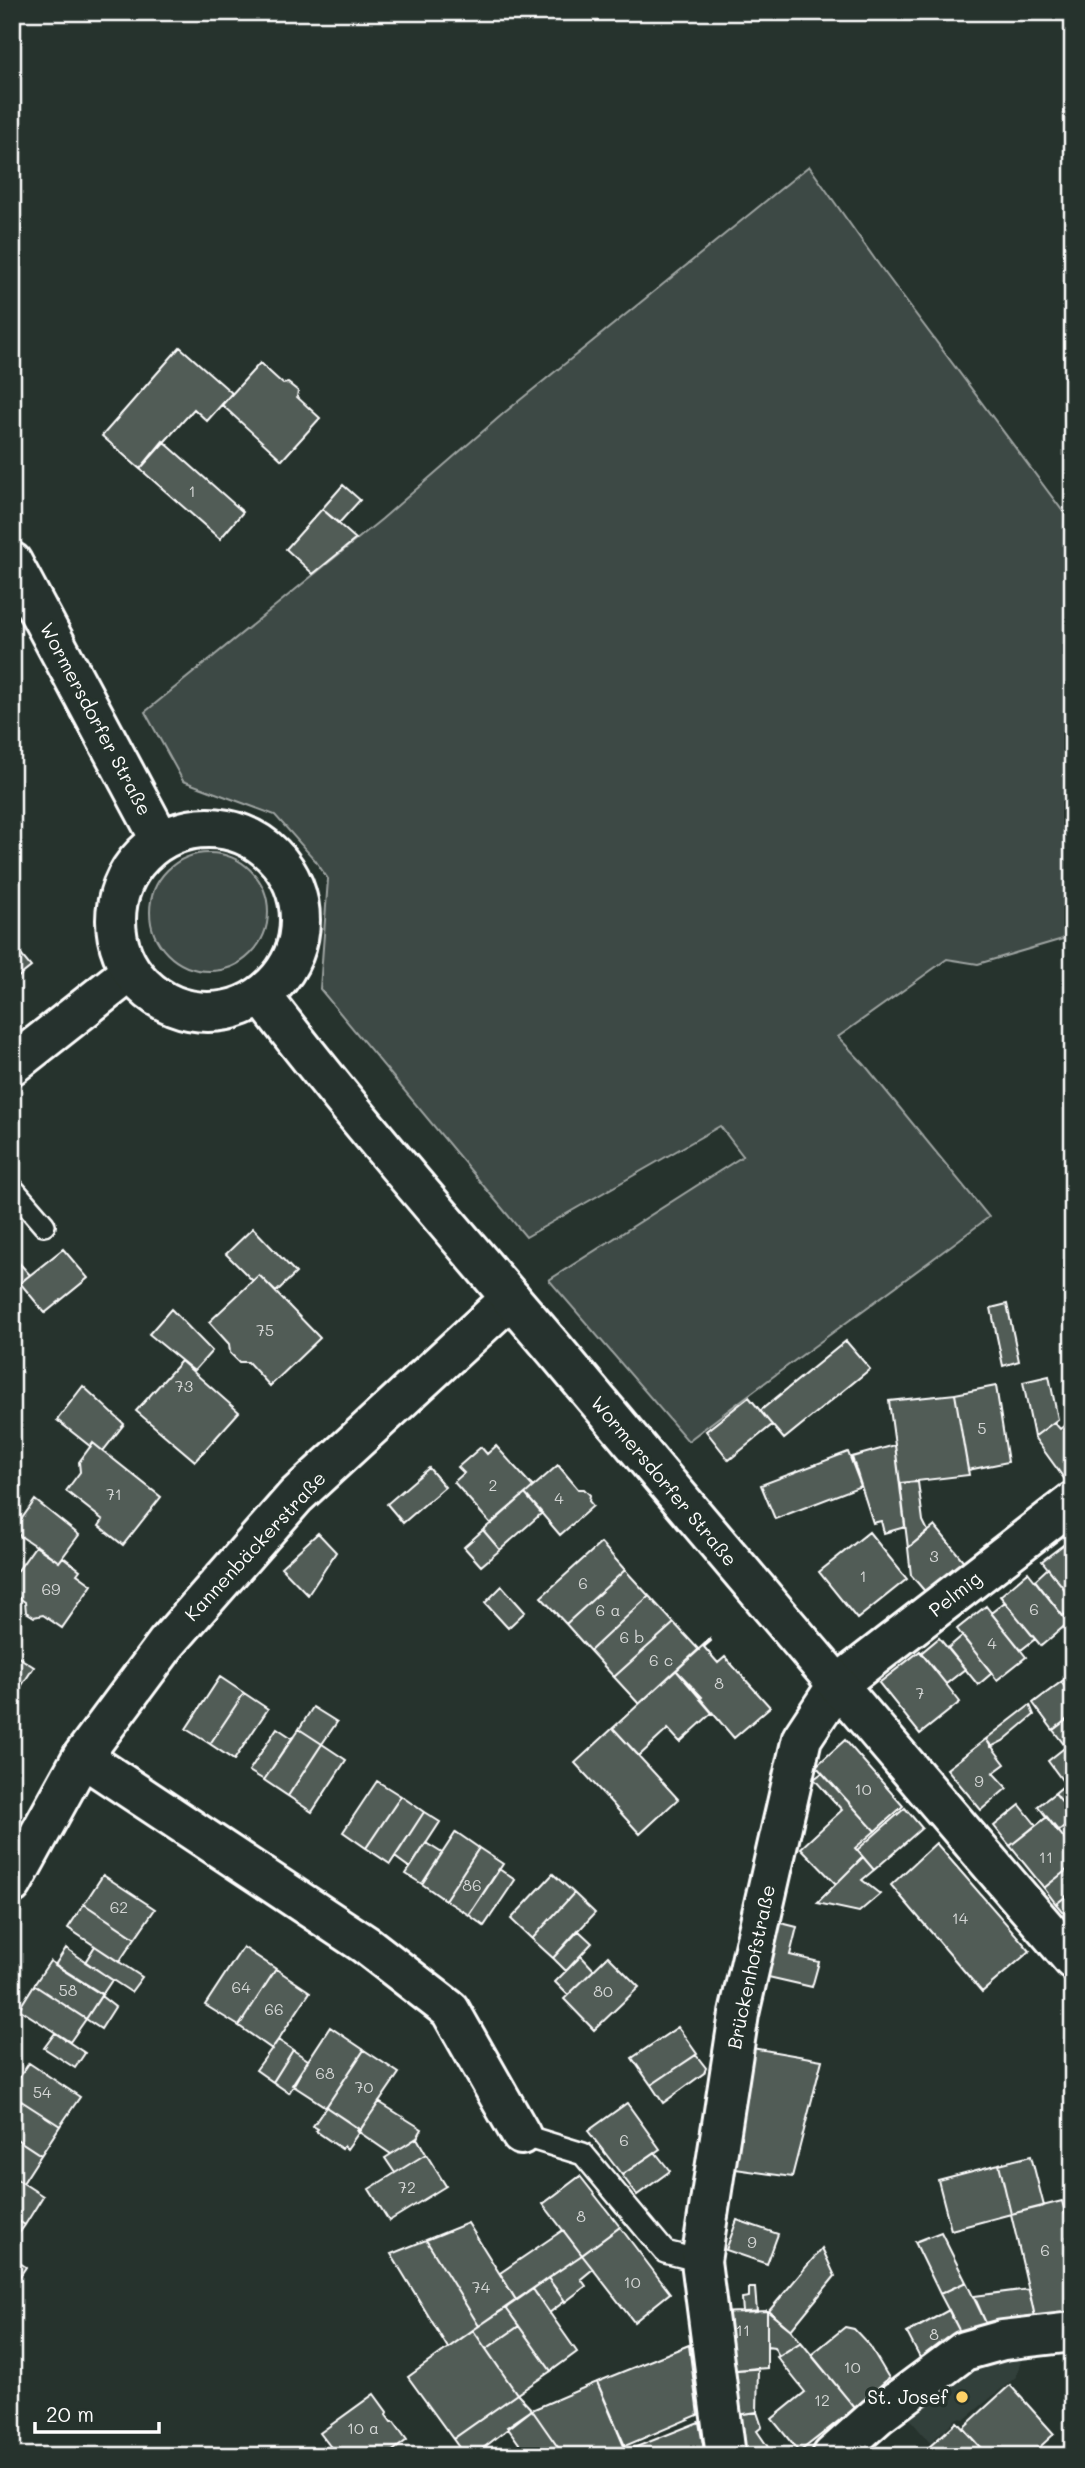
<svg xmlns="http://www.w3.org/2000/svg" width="1085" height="2468" font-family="Mali,sans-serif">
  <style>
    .built { fill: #333f3a }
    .green { fill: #3e4944; stroke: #9ea4a2; stroke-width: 2 }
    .building { fill: #515c57; stroke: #fff; stroke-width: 2 }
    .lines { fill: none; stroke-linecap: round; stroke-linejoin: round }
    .service-casing { stroke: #fff; stroke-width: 26 }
    .minor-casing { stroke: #fff; stroke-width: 44 }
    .secondary-casing { stroke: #fff; stroke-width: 44 }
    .service { stroke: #26332d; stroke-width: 21 }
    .minor { stroke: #26332d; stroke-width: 38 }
    .secondary { stroke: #26332d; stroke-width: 38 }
    .poi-dot { fill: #ffd166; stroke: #26332d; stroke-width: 2.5 }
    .labels { text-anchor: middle; stroke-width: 7; stroke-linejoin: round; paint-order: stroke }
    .number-label { font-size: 16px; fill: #d4d6d5 }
    .street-label { font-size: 19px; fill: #fff; stroke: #26332d }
    .poi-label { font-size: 19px; fill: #fff; stroke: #26332d; text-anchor: end }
  </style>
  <rect width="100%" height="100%" fill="#26332d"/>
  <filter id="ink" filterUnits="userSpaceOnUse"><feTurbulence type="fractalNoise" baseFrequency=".0143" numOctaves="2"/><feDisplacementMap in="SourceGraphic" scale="14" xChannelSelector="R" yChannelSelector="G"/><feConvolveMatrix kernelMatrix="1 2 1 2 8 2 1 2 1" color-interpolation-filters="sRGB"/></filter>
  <g filter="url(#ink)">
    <!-- built -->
    <path class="built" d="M1024,2351L1016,2377L965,2419L957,2418L930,2443L908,2417L969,2368Z"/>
    <!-- green -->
    <path class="green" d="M809,166L879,265L1073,525V936L978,964L947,959L838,1037L864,1064L989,1217C889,1293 787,1364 688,1441L549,1280L743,1156L720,1126L526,1237L320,989L328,879L315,860L275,815L183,781L145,712L382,519L504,413Z
      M150 912a59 59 0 1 1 118 0a59 59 0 1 1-118 0Z"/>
    <!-- building -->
    <path class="building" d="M180,347L232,393L207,421L194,409L140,469L102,436Z
      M260,363L283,384L288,383L298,391L297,397L320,418L282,460L222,405Z
      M163,441L243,512L220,539L140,469Z
      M343,485L360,500L339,523L322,509Z
      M322,509L356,539L313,574L286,549Z
      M12,944L31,967L12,982Z
      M253,1228L296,1273L276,1292L259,1275L253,1281L226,1254Z
      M63,1249L88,1278L45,1313L20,1283Z
      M12,1255L30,1275L12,1290Z
      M259,1275L320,1338L270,1386L248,1362H239L230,1353L229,1344L209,1322Z
      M1007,1304L1019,1361L1003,1366L991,1308Z
      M171,1309L212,1351L194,1371L149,1334Z
      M846,1341L870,1369L784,1439L760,1411Z
      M181,1361L239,1412L195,1461L136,1411Z
      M1049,1376L1058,1419L1034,1437L1023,1382Z
      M83,1386L124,1424L103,1451L93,1443L91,1447L57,1420Z
      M996,1386L1008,1462L968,1470L955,1394Z
      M955,1394L969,1475L900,1483L889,1401Z
      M749,1397L772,1425L729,1460L706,1431Z
      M1073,1419V1476L1066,1481L1034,1437L1054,1422L1060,1429Z
      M93,1443L161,1497L123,1545L99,1526L103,1520L66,1491L80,1472L79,1462Z
      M895,1445L905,1527L884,1533L881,1521L873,1523L852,1457Z
      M496,1446L533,1487L491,1524L454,1482L464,1473L458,1467L481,1447L487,1454Z
      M848,1452L861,1486L775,1519L761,1485Z
      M558,1465L578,1489H584L590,1495L589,1501L593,1506L560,1535L525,1494Z
      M429,1468L445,1487L403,1523L387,1504Z
      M918,1482L923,1521L928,1531L908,1548L900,1483Z
      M525,1494L542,1513L500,1550L483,1530Z
      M35,1500L79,1535L59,1562L13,1531Z
      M935,1526L966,1564L928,1595L911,1575L908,1548Z
      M483,1530L500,1550L481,1566L464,1547Z
      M869,1532L907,1579L857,1619L819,1572Z
      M318,1533L336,1552L308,1595L281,1567Z
      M1071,1539L1073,1541V1600L1042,1561Z
      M601,1543L625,1570L566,1624L541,1597Z
      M36,1545L59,1562L63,1557L80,1570L77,1574L92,1585L62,1628L43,1615L34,1617L26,1612L25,1602L12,1593V1579Z
      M1048,1568L1073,1600V1608L1063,1616L1035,1580Z
      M625,1570L649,1596L590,1651L566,1624Z
      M1028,1572L1068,1623L1041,1646L1000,1596Z
      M502,1586L525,1612L508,1628L485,1603Z
      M649,1596L674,1623L614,1677L590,1651Z
      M1005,1602L1035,1639L1021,1650L991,1613Z
      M986,1606L1026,1657L997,1680L957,1629Z
      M674,1623L699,1650L639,1704L614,1677Z
      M962,1636L992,1673L978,1685L948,1648Z
      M939,1638L965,1669L946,1684L921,1653Z
      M710,1639L711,1641L704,1647L718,1663L725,1657L770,1707L734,1738L676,1670Z
      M920,1651L960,1702L920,1734L879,1683Z
      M12,1653L34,1667L12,1700Z
      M676,1670L702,1697L700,1699L712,1713L680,1742L668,1729L639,1756L613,1728Z
      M1073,1673V1697L1061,1682Z
      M220,1677L244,1693L210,1744L186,1729Z
      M1061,1682L1073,1697V1715L1053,1730L1033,1703Z
      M244,1693L268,1709L234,1760L210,1744Z
      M1030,1705L1034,1715L1003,1741L991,1747L986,1739Z
      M313,1707L337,1722L322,1744L299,1729Z
      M1073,1715V1741L1066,1747L1053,1730Z
      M277,1728L292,1738L264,1780L249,1771Z
      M613,1728L678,1799L640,1834L575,1763Z
      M299,1729L322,1744L288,1796L264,1780Z
      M986,1739L1005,1764L993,1773L1007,1788L981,1810L947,1769Z
      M845,1740L903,1806L875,1831L816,1766Z
      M1073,1741V1778L1065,1784L1048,1761Z
      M322,1744L346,1760L312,1812L288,1796Z
      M822,1773L875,1831L855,1848L863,1857L836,1884L801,1848L842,1810L814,1779Z
      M1073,1778V1815L1055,1793Z
      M377,1781L401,1796L366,1848L343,1832Z
      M1055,1793L1073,1815V1820L1058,1832L1038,1806Z
      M401,1796L424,1812L390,1864L366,1848Z
      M1020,1805L1036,1825L1010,1846L994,1826Z
      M905,1808L922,1828L874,1870L857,1850Z
      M424,1812L440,1822L410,1868L395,1857Z
      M1047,1817L1073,1849V1865L1044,1888L1010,1846Z
      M456,1832L479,1848L445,1900L422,1884Z
      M426,1843L442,1853L422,1884L406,1874Z
      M936,1843L1030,1951L982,1992L891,1885Z
      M479,1848L503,1864L469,1915L445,1900Z
      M863,1857L874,1870L862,1880L880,1894L859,1912L817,1903Z
      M1073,1865V1891L1056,1904L1044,1888Z
      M499,1869L515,1880L484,1926L469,1915Z
      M553,1874L574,1893L532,1939L511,1919Z
      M103,1875L155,1909L135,1938L84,1904Z
      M1073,1891V1924L1056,1904Z
      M574,1893L595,1913L553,1958L532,1939Z
      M84,1904L135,1938L119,1962L68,1928Z
      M777,1922L797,1927L790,1955L819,1962L812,1987L764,1976Z
      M578,1930L592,1943L566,1971L553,1958Z
      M95,1946L142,1977L131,1992L85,1962Z
      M243,1947L276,1969L239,2026L205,2005Z
      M66,1948L112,1980L102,1995L55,1965Z
      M581,1956L594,1970L568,1995L555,1982Z
      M608,1956L639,1987L594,2030L564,1999Z
      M50,1961L102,1994L86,2019L34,1985Z
      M276,1969L310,1992L272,2049L239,2026Z
      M34,1985L86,2019L70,2042L19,2009Z
      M101,1996L115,2007L101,2029L86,2019Z
      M330,2027L364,2050L326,2107L292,2085Z
      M678,2027L697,2054L651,2085L632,2058Z
      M55,2033L85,2053L75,2068L44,2048Z
      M278,2040L293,2050L273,2082L256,2070Z
      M752,2048L822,2060L792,2177L735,2169Z
      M293,2050L308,2060L289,2093L273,2082Z
      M364,2050L399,2073L360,2130L326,2107Z
      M696,2055L706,2068L704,2073L663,2103L651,2085Z
      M29,2063L80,2097L60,2126L12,2095V2089Z
      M12,2095L60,2126L41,2155L12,2136Z
      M379,2102L422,2129L417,2138L391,2154L359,2132Z
      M627,2103L660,2149L622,2175L588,2131Z
      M326,2107L359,2129L357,2131L359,2132L347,2149L344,2146L342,2149L316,2131L318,2129L313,2126Z
      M12,2136L41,2155L23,2183L12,2176Z
      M417,2138L426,2154L395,2173L385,2158Z
      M655,2152L670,2171L637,2195L622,2175Z
      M426,2154L446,2186L389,2221L369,2189Z
      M1031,2156L1044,2206L1011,2214L999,2164Z
      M999,2164L1011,2214L951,2230L938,2180Z
      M12,2176L43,2196L25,2225L12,2217Z
      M580,2176L620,2227L582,2255L543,2204Z
      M1062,2201L1071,2236L1067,2237L1073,2264V2312L1035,2317L1011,2214Z
      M12,2217L25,2225L12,2243Z
      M737,2220L778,2234L767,2264L726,2250Z
      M468,2223L516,2300L479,2326L426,2240Z
      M620,2227L670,2293L634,2322L582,2255Z
      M563,2230L582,2255L516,2300L500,2273Z
      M941,2232L966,2282L940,2294L915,2242Z
      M426,2240L479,2326L448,2348L391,2254Z
      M822,2248L835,2276L791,2330L769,2311Z
      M582,2255L593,2269L581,2279L586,2286L565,2302L548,2278Z
      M12,2258L26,2267L12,2288Z
      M548,2278L565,2301L549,2313L533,2289Z
      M966,2282L986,2323L962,2336L940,2294Z
      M749,2288H755L757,2312L743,2313L742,2298L749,2297Z
      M533,2289L577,2352L551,2371L506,2308Z
      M1029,2289L1035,2317L986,2323L974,2296Z
      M506,2308L519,2326L486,2349L473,2330Z
      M949,2310L962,2336L920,2358L907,2333Z
      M767,2311L791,2330L801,2342L779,2356L774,2347L767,2346Z
      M767,2311V2368L724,2371L717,2313Z
      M519,2326L551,2371L517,2394L486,2349Z
      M845,2327L854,2329L870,2346L889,2378L855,2408L811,2355Z
      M473,2330L517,2394L453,2439L408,2377Z
      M801,2342L855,2408L799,2452L772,2419L805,2392L777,2357Z
      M689,2345L698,2415L625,2446L597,2382Z
      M758,2368L757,2412L730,2416L724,2371Z
      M597,2382L626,2451L615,2456H564L532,2410Z
      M1010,2385L1054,2434L1030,2456H988L963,2428Z
      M374,2394L387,2412L386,2415L391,2422H394L407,2440L386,2456H326L333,2450L320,2433Z
      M517,2394L532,2410L473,2456H465L453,2439Z
      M532,2410L564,2456H528L507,2427Z
      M757,2412L762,2427L757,2431L774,2456H737L730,2416Z
      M699,2422L705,2456H628L626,2451Z
      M957,2422L988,2456H919Z"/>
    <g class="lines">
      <defs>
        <path id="service" d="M12,1188L44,1225
          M521,2135L583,2154L665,2252L701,2261"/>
        <path id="minor" d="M12,1065L130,972
          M82,1757L366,1945L450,2010L521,2135
          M12,1884L82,1757L166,1644L296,1496L511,1298
          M726,2456L701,2261L739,2014L802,1738L837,1685L1073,1502
          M832,2456L877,2416L964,2351L1003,2340L1073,2332"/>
        <path id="secondary" d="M12,562L160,839
          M116 920a92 92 0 1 1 184 0a92 92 0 1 1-184 0Z
          M262,996C356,1120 460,1238 561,1357C730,1559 901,1760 1073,1960"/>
      </defs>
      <!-- service casing -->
      <use href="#service" class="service-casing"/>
      <!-- minor casing -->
      <use href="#minor" class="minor-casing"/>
      <!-- secondary casing -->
      <use href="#secondary" class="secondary-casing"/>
      <!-- service -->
      <use href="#service" class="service"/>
      <!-- minor -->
      <use href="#minor" class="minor"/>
      <!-- secondary -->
      <use href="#secondary" class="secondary"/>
    </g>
  </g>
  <!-- markers -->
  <circle class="poi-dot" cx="962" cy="2397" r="7"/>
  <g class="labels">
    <!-- number labels -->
    <g class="number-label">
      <text x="192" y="497">1</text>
      <text x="265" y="1336">75</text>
      <text x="184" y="1392">73</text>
      <text x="982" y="1434">5</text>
      <text x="493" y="1491">2</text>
      <text x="114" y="1500">71</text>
      <text x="559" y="1504">4</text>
      <text x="934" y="1562">3</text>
      <text x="863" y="1582">1</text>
      <text x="583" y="1589">6</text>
      <text x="51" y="1595">69</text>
      <text x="1034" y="1615">6</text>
      <text x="608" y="1616">6 a</text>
      <text x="632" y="1643">6 b</text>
      <text x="992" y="1649">4</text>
      <text x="661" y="1666">6 c</text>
      <text x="719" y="1689">8</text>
      <text x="920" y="1699">7</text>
      <text x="979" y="1787">9</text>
      <text x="863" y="1795">10</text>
      <text x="1046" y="1863">11</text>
      <text x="472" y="1891">86</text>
      <text x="119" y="1913">62</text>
      <text x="960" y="1924">14</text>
      <text x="241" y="1993">64</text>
      <text x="68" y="1996">58</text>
      <text x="603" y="1997">80</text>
      <text x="274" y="2015">66</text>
      <text x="325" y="2079">68</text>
      <text x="364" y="2093">70</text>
      <text x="42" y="2098">54</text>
      <text x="624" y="2146">6</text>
      <text x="407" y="2193">72</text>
      <text x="581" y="2222">8</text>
      <text x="752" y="2248">9</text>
      <text x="1045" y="2256">6</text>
      <text x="632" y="2288">10</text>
      <text x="481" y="2293">74</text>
      <text x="743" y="2336">11</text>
      <text x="934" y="2340">8</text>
      <text x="852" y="2373">10</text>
      <text x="822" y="2406">12</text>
      <text x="363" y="2434">10 a</text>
    </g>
    <!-- street labels -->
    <g class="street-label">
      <text transform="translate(96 719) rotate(62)" y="7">Wormersdorfer Straße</text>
      <text transform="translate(664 1481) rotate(50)" y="7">Wormersdorfer Straße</text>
      <text transform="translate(255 1546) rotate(-47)" y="7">Kannenbäckerstraße</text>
      <text transform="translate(955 1594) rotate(-38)" y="7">Pelmig</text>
      <text transform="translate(751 1967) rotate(-78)" y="7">Brückenhofstraße</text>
    </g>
    <!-- poi labels -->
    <g class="poi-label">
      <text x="948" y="2404">St. Josef</text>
    </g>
  </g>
  <!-- margin -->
  <rect width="1085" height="2468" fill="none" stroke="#26332d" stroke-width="42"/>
  <rect x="21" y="21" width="1043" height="2426" fill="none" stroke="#fff" stroke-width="2.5" filter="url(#ink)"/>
  <!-- scale -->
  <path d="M35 2422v10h124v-10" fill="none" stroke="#ffffff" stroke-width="3.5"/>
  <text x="46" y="2422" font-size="21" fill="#ffffff" stroke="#26332d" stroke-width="5" paint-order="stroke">20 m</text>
</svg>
